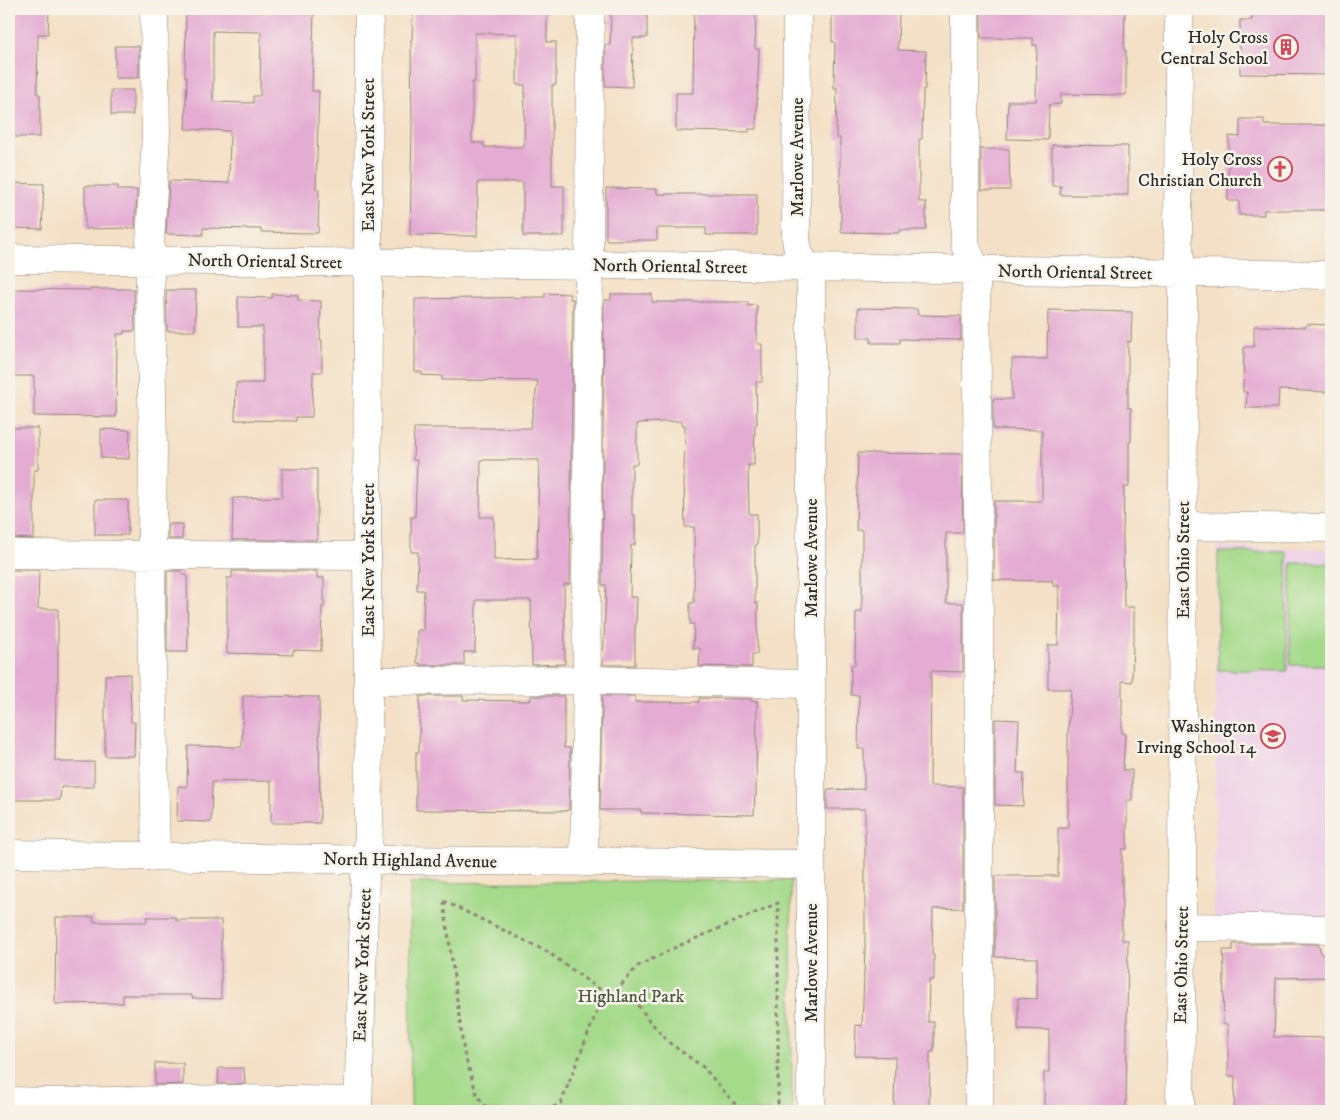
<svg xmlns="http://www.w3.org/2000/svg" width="1340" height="1120" font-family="'IM FELL DW Pica',serif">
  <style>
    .built { fill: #eed0e7 }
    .green { fill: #a4da8a; stroke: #68825a }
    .building { fill: #e4abd3; fill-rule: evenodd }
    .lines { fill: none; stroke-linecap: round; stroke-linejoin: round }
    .minor-casing { stroke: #908678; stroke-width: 29 }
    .major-casing { stroke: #908678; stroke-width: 29 }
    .path { stroke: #908678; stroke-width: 3; stroke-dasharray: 4 4; stroke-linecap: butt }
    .minor { stroke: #fff; stroke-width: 28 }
    .major { stroke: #fff; stroke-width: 28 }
    .labels { text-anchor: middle; stroke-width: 5; stroke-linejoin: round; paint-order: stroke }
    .poi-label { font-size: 18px; fill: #2b2b2b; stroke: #f7f3e8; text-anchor: end }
    .street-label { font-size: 18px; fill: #2b2b2b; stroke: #f7f3e8 }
    .park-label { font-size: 18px; fill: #495743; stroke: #f7f3e8 }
  </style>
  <rect width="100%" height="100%" fill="#f7f3e8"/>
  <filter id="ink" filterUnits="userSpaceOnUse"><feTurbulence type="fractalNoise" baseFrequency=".02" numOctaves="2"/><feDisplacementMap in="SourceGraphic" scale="10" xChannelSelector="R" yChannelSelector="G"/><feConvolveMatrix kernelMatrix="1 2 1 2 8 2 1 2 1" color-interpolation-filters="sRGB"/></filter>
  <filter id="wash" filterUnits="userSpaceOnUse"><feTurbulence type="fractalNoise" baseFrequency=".0096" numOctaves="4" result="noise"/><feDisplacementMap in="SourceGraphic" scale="20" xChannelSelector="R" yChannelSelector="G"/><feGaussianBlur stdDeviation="1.12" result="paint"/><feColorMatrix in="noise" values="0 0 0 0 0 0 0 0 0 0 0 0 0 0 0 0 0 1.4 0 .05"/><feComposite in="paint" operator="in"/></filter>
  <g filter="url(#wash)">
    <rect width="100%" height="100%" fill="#f4e0c6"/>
    <!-- built -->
    <path class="built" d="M1217,547L1331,549V926L1214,923Z"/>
    <!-- green -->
    <path class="green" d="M1218,552H1287V671L1218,670Z
      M1291,563H1331V665H1290Z
      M791,880L792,1111H411L410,883Z"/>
    <g id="blocks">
      <!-- building -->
      <path class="building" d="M9,9H49L48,34H38L37,94H40V137H9Z
        M186,9H314L312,91H319L316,189H319L318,233L261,232V229L203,228V235L166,234L169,181L229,183L230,131L185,129L187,77H185ZM213,31L261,32L260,96H253V103L213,102Z
        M413,9H547V42H556V85H552V186H564V236H523V182H478L477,236L410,235L412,127L411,40H412ZM475,33L517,34V85H525L524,147H484V143H472V82H475Z
        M611,9H647V38H633L632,87L605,86V45H610Z
        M694,9H756L755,49H759L756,129H749V132L676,131V93H693Z
        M832,9H899L898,50L926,51L925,89H923L922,139H919V202H926V230H899V233L841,232V213L840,212V138H836L837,88H834L835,42H832Z
        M981,9H1125L1124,50H1126V95L1061,94V104L1049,105L1048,140L1007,139L1008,101H1036L1037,45H1033V38H981Z
        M1252,9H1331V75L1240,74V20H1252Z
        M115,46H139V78H115Z
        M111,90H133V115H111Z
        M1240,119H1264V125H1331V210H1264V215H1239V201H1228L1229,136L1240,137Z
        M1052,145L1128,146V195H1060L1061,186H1052Z
        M981,149H1009L1010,190H981Z
        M9,183L44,184L42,229L9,228Z
        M85,186H118V190H137L135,228L85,229Z
        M606,188L657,189V194H757V235H706V228H657V240H606Z
        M9,289L91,290V289H134L135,331H124V334H117L116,417L34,416V376H9Z
        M166,290H196L195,331H167Z
        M545,293L570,294V299H573L570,584H564L565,664L532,665L531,600H476L475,652H464V665H420V663H417V630H423L424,590H417L418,552H411V517H415L417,460H413L414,428H530L538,381L442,380V376L422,375V372H415V299L545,297ZM481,460H539L537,559L494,560V517H480Z
        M272,294L298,295V300L321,301L320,340H322V372H313L312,417H296V421L235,420L236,383H263V327H238V297L272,298Z
        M611,294H652V302H748V306L757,305V344H762V382H756L757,424H755L754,465H748L749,514H757V545H755V603H758L757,654H752V667L699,666L700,648H693L694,624H690V603H694V527H685L684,475L685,425H682V421L639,423V424H637V464H632V515H635V545H631L630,597H637L636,626H635V665H603L606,585H602L604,300H611Z
        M858,308L917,309L918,315L961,316V340L900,339V343H871V338H858Z
        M1048,310L1132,312L1131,342L1128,341V408H1131V442H1129V487H1124L1123,535L1124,607H1134V639H1133L1132,682L1122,681V733H1125L1123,770H1132V800H1127V849H1122V940H1128L1126,1111H1044V1072H1049V1030L1018,1029V998L1037,999V958L995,957V876H1058V828H1068V731L1071,689H1048V645H1058L1059,586H1053V581L994,580V501H1042V430L993,429V399H1012V359H1047Z
        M1306,324L1329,325L1327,392L1279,390L1278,408H1246L1247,392H1243L1244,347H1254V326L1306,327Z
        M9,428H38V470H34V539L9,538Z
        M101,429L130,430L129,459L101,458Z
        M858,453L962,454L963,533H946V603H963V672L931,671L930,786L963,787V908L933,909L932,955H934V980H929L928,1022H934V1052H930L929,1111H894L895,1057L855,1056L856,1025L862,1026L865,949V809H827V790L864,789V749H858L859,695H851V665H855L856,612H862V530H856Z
        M282,469H317V540H232L233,498L282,497Z
        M95,500H128V535H95Z
        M168,524H183L182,539H168Z
        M9,570H39L38,609H58V693H56L55,761H61V762H94V787H61L60,800H9Z
        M167,571H182V575H187L188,652H167Z
        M232,571H317V578H324V607H322L321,651L293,650V655L227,653V578H232Z
        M130,674L131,722H135L134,756H105V675Z
        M243,696L319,697L320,823H271V781L212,782L211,822L177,821L178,786L187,787L188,746L242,747Z
        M420,696H463V700L529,701V700H531V696H564V748H570L569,810H566V811L416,810V752H419Z
        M602,696H635V702H699V698L751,699V701H757L756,796L755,795L754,815L641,813V810H600Z
        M995,719L1019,720L1017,773H1024L1023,806L995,805Z
        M56,917H94V922H147V917H176V920H221V999L192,998V995H123V1003L55,1004Z
        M1233,944H1318L1322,955H1331V977L1276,978L1274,1037L1330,1038V1052H1331V1111H1234L1235,1076H1228V1024H1223L1224,971L1223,950H1233Z
        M155,1063H183V1084L155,1085Z
        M219,1068H244L245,1084H218Z"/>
    </g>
  </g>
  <g filter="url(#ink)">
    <use href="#blocks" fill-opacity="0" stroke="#908678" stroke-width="1"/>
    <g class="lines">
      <defs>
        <path id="minor" d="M154,9L156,134L150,244V282L153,449L151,610L156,856
          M797,9L796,239L798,251L802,260L808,267L811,283V1111
          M965,9V245L976,270L979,621V1111
          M1179,9L1178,239L1183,289L1182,927L1180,1111
          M9,259L808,267L1331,275
          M1183,526L1331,528
          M9,554L367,556
          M369,681L587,680L811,684
          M9,854L386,860L811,864
          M584,862L587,680L586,594L589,265L590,9
          M1182,927L1331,929
          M9,1101L50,1102L236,1099L358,1101"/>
        <path id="major" d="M358,1111L365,877L368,859L369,822L367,556L369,9"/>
      </defs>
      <!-- minor casing -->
      <use href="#minor" class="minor-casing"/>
      <!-- major casing -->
      <use href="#major" class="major-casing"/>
      <!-- path -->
      <path class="path" d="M444,901L548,952L593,985L611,996L632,997L649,1020L667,1041L703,1067L735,1104L741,1111
        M444,902L464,1053L477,1095L489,1111
        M546,1111L561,1103L599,1006L611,996L638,966L676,947L778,903V1111"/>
      <!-- minor -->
      <use href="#minor" class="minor"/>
      <!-- major -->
      <use href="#major" class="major"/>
    </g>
  </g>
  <!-- icons -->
  <defs>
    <symbol id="building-ring" viewBox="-11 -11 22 22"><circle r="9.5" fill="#f7f3e8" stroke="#d1495b" stroke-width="1.5"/><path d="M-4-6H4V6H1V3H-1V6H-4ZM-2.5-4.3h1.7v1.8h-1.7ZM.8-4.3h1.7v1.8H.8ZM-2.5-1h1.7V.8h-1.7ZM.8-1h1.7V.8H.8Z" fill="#d1495b"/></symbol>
    <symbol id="church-ring" viewBox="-11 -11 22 22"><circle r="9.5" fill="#f7f3e8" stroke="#d1495b" stroke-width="1.5"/><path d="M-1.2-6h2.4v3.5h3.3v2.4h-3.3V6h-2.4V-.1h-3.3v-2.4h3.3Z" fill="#d1495b"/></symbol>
    <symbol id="school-ring" viewBox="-11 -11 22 22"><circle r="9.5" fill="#f7f3e8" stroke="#d1495b" stroke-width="1.5"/><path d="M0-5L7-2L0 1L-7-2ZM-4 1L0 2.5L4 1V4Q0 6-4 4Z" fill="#d1495b"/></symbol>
  </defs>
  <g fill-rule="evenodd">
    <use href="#building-ring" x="1272" y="33" width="28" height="28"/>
    <use href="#church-ring" x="1266" y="155" width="28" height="28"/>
    <use href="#school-ring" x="1259" y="722" width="28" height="28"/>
  </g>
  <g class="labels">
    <!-- poi labels -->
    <g class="poi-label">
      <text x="1268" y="43">Holy Cross<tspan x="1268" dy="21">Central School</tspan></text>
      <text x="1262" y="165">Holy Cross<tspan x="1262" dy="21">Christian Church</tspan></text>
      <text x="1256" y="732">Washington<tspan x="1256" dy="21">Irving School 14</tspan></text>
    </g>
    <!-- street labels -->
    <g class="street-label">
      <text transform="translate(368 155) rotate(-90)" y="6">East New York Street</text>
      <text transform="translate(797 157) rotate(-90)" y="6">Marlowe Avenue</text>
      <text transform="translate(265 261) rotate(1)" y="6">North Oriental Street</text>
      <text transform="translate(670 266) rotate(1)" y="6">North Oriental Street</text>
      <text transform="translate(1075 272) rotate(1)" y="6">North Oriental Street</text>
      <text transform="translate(811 558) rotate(-90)" y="6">Marlowe Avenue</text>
      <text transform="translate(368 560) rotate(-90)" y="6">East New York Street</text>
      <text transform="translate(1183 560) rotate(-90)" y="6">East Ohio Street</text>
      <text transform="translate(410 860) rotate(1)" y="6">North Highland Avenue</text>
      <text transform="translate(811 963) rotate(-90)" y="6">Marlowe Avenue</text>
      <text transform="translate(362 965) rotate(-88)" y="6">East New York Street</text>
      <text transform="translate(1181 965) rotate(-89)" y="6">East Ohio Street</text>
    </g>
    <!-- park labels -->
    <g class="park-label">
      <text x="631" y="1002">Highland Park</text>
    </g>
  </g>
  <!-- margin -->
  <rect width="1340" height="1120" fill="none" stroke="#f7f3e8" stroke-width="30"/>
</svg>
